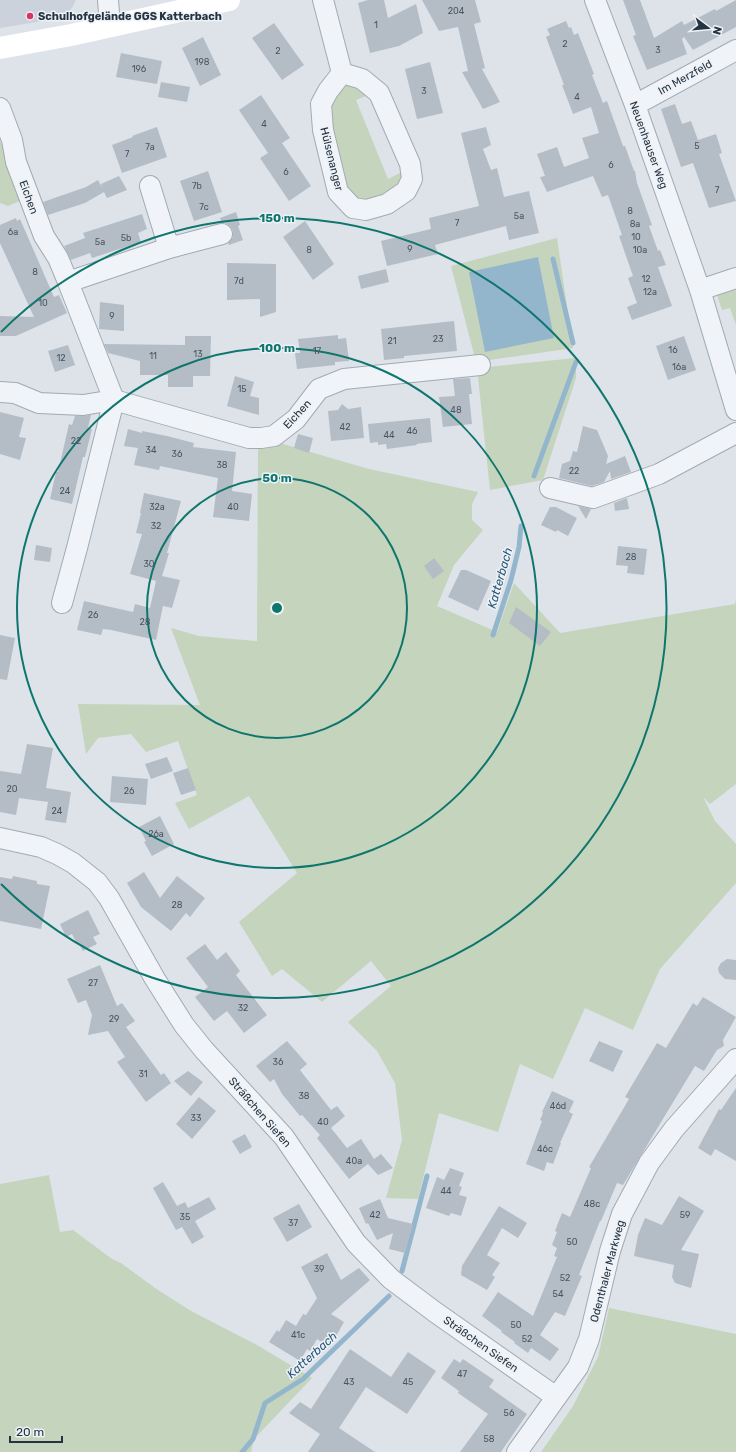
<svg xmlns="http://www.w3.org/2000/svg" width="736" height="1452" font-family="Rubik,sans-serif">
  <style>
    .built { fill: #cbd2db }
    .green { fill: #c5d4bd }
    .water { fill: #94b6cd }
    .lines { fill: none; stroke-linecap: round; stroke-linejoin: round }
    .stream { stroke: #94b6cd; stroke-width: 5 }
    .building { fill: #b4bdc6 }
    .street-casing { stroke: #a2aab3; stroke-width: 22 }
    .street { stroke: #f0f3f7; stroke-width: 20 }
    .secondary { stroke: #fff; stroke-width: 22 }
    .ring { fill: none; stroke: #0f766e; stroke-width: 2 }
    .poi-dot { fill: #dd3360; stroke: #edf2f6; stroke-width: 1.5 }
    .labels { text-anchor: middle; stroke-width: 3; stroke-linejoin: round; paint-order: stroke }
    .number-label { font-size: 9px; fill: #495562 }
    .poi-label { font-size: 11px; font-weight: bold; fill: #253241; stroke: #edf2f6; text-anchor: start }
    .street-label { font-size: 11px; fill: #253241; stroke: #edf2f6 }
    .water-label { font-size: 12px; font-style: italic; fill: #2a5779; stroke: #edf2f6 }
    .centre { fill: #0f766e; stroke: #edf2f6; stroke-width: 2 }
    .ring-label { font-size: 12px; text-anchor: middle; font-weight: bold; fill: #0f766e; stroke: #edf2f6; stroke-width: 3; stroke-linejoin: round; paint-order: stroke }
  </style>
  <rect width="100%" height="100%" fill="#dde3e9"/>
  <!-- built -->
  <path class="built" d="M0,0H76L72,8L66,14L55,19L0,28Z"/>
  <!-- green -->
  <path class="green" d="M352,82L371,94L356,100L388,179L404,171L398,189L363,203L347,192L327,106L341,83Z
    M0,140L22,200L8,206L0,203Z
    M557,238L573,348L476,362L451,266Z
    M736,285V325L730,308L722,310L716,292Z
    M576,358V378L543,480L490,490L477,368Z
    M276,442L369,469L478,492L472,504V520L483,530L454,565L437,606L497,632L514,583L560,633L735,604L736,599V784L710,804L703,797L715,821L736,844V883L660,969L633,1030L585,1008L553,1079L520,1064L498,1132L439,1113L418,1199L386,1198L402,1140L395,1083L377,1051L348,1022L391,986L371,961L322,1002L282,969L272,976L239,922L297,873L249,796L189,829L175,803L197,795L178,741L146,752L131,734L98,738L86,754L78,704L200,705L171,628L199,636L257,641L258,445Z
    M49,1175L60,1232L73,1230L112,1259L121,1263L155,1288L191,1311L257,1345L312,1378L254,1439L251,1452H0V1184Z
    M609,1308L736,1334V1452H541L573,1406L598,1357Z"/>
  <!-- water -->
  <path class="water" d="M538,257L554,338L485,352L469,272Z"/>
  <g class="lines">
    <!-- stream -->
    <path class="stream" d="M553,259L573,343
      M534,476L576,362
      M493,635L511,580L519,547L521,526
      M402,1271L427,1176
      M242,1452L253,1439L265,1403L303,1379L389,1296"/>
  </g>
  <!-- building -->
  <path class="building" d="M368,0H384L388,18L416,4L423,33L399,46L370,53L358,3Z
    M422,0H475L481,22L474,24L485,68L482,69L500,102L483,109L462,72L468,71L458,27L439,31Z
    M623,0H640L654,38L682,21L684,25L715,9L716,11L736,0V27L693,50L684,37L682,39L687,54L647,70L633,36L636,35Z
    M566,21L569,28L571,27L574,35L578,33L594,74L592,75L603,103L607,101L623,146H625L634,171H635L637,183L652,225L649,226L658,251L660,250L666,265L658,267L672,306L632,320L627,307L637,303L628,278L633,276L619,236L622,235L608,195L602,197L593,176L547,192L540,177L545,176L537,154L557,147L564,167L589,158L582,138L599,133L591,107L573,114L562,85H564L546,37L550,35L547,29Z
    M274,23L304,65L282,80L252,38Z
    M203,37L221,75L200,86L182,48Z
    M121,53L162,61L157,84L116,77Z
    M430,62L443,113L417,119L405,69Z
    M161,82L190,87L187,102L158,97Z
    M261,95L290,138L282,143L311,186L289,201L260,158L268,153L239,110Z
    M675,104L682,124L691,121L698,140L716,134L722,153L719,154L736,201L709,208L693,163L681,167L661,109Z
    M157,127L167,157L122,173L112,145L133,137L132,136Z
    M486,127L491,145L483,149L491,170L497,168L504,197L529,191L539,233L509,240L506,226L435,245L438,254L387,266L381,241L431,229L429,218L479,206L461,133Z
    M208,171L222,212L194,221L180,181Z
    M119,176L127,190L107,198L104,192L85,203L48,215L43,202L86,187L98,180L103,189L101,184Z
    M236,212L240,225L238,226L243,240L229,245L228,243L233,237V231L230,226L225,223H222L220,218Z
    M142,214L147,229L138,233L141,242L92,258L90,253L71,260L64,246L85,238L83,233Z
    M16,218L17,221L20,219L54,297L59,295L67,313L16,336H0V316L34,317L0,243V225Z
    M305,221L334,264L313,280L283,237Z
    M227,263L276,264V312L260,317V299L227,300Z
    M386,269L389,282L361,289L358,276Z
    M100,302L124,305V331L99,329Z
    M454,321L457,351L404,356V358L384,360L381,329Z
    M338,335V339L346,338L349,361L335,362V365L297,369L295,353H300L298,339Z
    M185,336H211L210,376H193V387H168V375H140V361L108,353L104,344L185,345Z
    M684,336L696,370L668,380L656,346Z
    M68,345L75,365L55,372L48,351Z
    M235,376L254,382L250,396L259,398V415L227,406Z
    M470,378L472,394H469L472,424L443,427L439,397L455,396L453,379Z
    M342,404L348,409L361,407L364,438L331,441L328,411L338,410Z
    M0,412L24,418L19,437L26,438L20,460L0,454Z
    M91,415L88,428L92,429L85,457H83L72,504L50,499L56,472H58L69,424L72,425L75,416Z
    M430,418L432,442L416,444L417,445L387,449L386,444L378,445V442L370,443L368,424Z
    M583,426L597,430L608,456L606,464L625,456L631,472L611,479L610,471L604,482L592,486L559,478L562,464L570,461L573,451L577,452Z
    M128,429L142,433V431L167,436L194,443L193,447L236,452L232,491L252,494L249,521L213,517L218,478L160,466L159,470L134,465L138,448L124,446Z
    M298,434L313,438L309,453L294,448Z
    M144,493L181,501L167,553H169L162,576L180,580L172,608L163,606L156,640L111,630L103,629L101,635L77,630L84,601L133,612L135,604L150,608L156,581L130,574L142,534L136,533L141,513H140Z
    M627,498L629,509L615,511L614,503Z
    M578,506L591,509L586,519Z
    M550,507H556L577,518L568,536L557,530L556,532L541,525Z
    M36,545L52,548L50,562L34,560Z
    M618,546L647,549L644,575L627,573L628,566L616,565Z
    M434,558L444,571L433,579L424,566Z
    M461,570H466L491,581L478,611L448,597Z
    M516,607L551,632L540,646L509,623Z
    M0,635L15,638L7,680L0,679Z
    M27,744L53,748L46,788L71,792L66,823L45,820L48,802L19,798L16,815L0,812V771L21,774Z
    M167,757L173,771L151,779L145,764Z
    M188,768L196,790L181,795L173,773Z
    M112,776L148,779L146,805L110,802Z
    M160,816L174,844L152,856L144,842L146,841L139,827Z
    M144,872L160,898L177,876L205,898L190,917L186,913L171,931L141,907L127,883Z
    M13,876L37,881V884L50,886L41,929L0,921V877L12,879Z
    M88,910L100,934L93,937L97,944L83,951L79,944L76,942L72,934L66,937L60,924Z
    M205,944L217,960L226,952L240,971L236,975L267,1015L244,1033L227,1011L214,1021L195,997L208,987L186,958Z
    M727,959L736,960V980L725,979L719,973L718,968L721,963Z
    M100,965L117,1006L122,1003L135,1021L126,1027L161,1075L164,1073L171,1083L146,1102L117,1062L125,1057L108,1031L88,1035L92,1015L86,1000L78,1003L67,979Z
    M703,997L736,1017L723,1040L724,1046L717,1050L704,1071L695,1066L623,1185L617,1183L601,1221H600L579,1275L582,1276L565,1316L555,1312L540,1335L559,1349L550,1361L531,1348L528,1353L514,1343L515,1342L501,1332L502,1331L482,1316L498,1292L533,1316L557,1257L554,1256L557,1248L552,1245L557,1232L555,1231L562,1213L570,1217L591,1168L589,1167L629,1099L625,1097L657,1043L666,1048L693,1003L697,1006Z
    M287,1041L307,1064L300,1070L331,1110L337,1106L345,1116L331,1128L347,1148L361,1139L374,1159L381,1154L393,1168L378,1175L368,1164L349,1179L317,1138L320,1135L302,1115L300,1116L282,1094L274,1079L270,1082L256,1066Z
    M599,1041L623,1051L613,1072L589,1061Z
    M188,1071L203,1082L191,1096L174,1081Z
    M736,1088V1161L715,1149L711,1156L698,1148L719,1109L721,1110Z
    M552,1091L574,1101L569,1112L573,1114L560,1143H561L553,1164L547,1162L544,1171L526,1164L542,1121L540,1120L543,1113L542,1112Z
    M199,1097L216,1111L192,1139L176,1124Z
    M245,1134L252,1147L240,1154L232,1141Z
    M450,1168L464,1173L459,1186L462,1187L459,1195L467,1197L461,1216L451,1213L449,1216L426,1208L437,1177L444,1180Z
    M163,1182L177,1206L185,1202L188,1208L209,1197L216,1209L195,1221L204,1237L192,1244L182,1227L176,1230L153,1188Z
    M679,1196L704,1211L681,1250L699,1254L691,1288L675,1283L672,1277L674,1265L634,1256L638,1235L645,1218L662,1225Z
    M380,1199L388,1218L413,1224L405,1253L389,1249L393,1233L377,1240L368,1223L366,1224L359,1208Z
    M299,1204L312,1227L287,1242L273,1218Z
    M499,1206L527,1223L518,1238L502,1228L487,1255L500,1263L492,1275L495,1277L487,1290L461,1275L462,1266Z
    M327,1253L341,1280L359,1268L370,1280L331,1314L344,1322L330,1347L317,1339L310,1351L307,1349L300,1361L269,1342L277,1330L279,1332L286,1320L296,1326L303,1314L306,1315L317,1298L301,1267Z
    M350,1349L391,1377L408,1352L436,1371L407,1414L366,1387L339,1428L375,1452H308L320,1434L289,1413L300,1402L311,1409Z
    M454,1359L460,1363L463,1359L494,1380L489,1387L527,1414L501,1452H460L488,1414L458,1393L459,1391L441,1378Z"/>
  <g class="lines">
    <defs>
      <path id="street" d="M108,0L110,26
        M323,0L342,73
        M595,0L635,105L700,290L736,410
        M342,73L362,79L379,93L410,164L412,179L406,191L387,204L366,210L353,208L338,192L323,130L321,104L328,91Z
        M635,105L736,50
        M0,108L12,140L16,162L44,236L58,258L68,282L114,400L77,548L62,603
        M150,186L169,248
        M68,282L169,248L222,234
        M700,290L736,278
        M0,392L15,393L39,403L83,405L114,400L249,438H261L274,436L296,419L319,389L344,379L480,365
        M550,488L593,498L659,474L736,433
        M0,838L41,847L57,854L73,863L97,882L109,898L155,979L184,1025L204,1050L284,1137L356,1243L391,1279L435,1312L556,1397
        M517,1452L578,1367L589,1339L610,1251L622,1214L649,1163L674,1129L736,1059"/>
    </defs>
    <!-- street casing -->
    <use href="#street" class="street-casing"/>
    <!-- street -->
    <use href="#street" class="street"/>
    <!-- secondary -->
    <path class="secondary" d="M0,48L71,35L229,0"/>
  </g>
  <!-- distance rings -->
  <g class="ring">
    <circle cx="277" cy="608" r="130"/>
    <circle cx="277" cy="608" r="260"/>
    <path d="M1 332A390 390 0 1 1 1 884"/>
  </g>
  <!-- markers -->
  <circle class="poi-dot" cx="30" cy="16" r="4"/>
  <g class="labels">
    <!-- number labels -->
    <g class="number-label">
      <text x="456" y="14">204</text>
      <text x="376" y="28">1</text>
      <text x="565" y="47">2</text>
      <text x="658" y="53">3</text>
      <text x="278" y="54">2</text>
      <text x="202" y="65">198</text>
      <text x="139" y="72">196</text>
      <text x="424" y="94">3</text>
      <text x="577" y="100">4</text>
      <text x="264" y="127">4</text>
      <text x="697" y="149">5</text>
      <text x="150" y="150">7a</text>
      <text x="127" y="157">7</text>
      <text x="611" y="168">6</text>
      <text x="286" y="175">6</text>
      <text x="197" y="189">7b</text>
      <text x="717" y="193">7</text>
      <text x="204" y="210">7c</text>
      <text x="630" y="214">8</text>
      <text x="519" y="219">5a</text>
      <text x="457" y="226">7</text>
      <text x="635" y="227">8a</text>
      <text x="13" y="235">6a</text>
      <text x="636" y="240">10</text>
      <text x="126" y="241">5b</text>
      <text x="100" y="245">5a</text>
      <text x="410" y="252">9</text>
      <text x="309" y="253">8</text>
      <text x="640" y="253">10a</text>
      <text x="35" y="275">8</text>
      <text x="646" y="282">12</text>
      <text x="239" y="284">7d</text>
      <text x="650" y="295">12a</text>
      <text x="43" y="306">10</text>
      <text x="112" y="319">9</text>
      <text x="438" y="342">23</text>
      <text x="392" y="344">21</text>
      <text x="673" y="353">16</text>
      <text x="317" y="354">17</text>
      <text x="198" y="357">13</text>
      <text x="153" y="359">11</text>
      <text x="61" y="361">12</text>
      <text x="679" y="370">16a</text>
      <text x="242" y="392">15</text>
      <text x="456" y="413">48</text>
      <text x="345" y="430">42</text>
      <text x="412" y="434">46</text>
      <text x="389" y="438">44</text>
      <text x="76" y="444">22</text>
      <text x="151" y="453">34</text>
      <text x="177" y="457">36</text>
      <text x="222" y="468">38</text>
      <text x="574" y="474">22</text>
      <text x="65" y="494">24</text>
      <text x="157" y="510">32a</text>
      <text x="233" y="510">40</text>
      <text x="156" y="529">32</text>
      <text x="631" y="560">28</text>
      <text x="149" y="567">30</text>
      <text x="93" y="618">26</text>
      <text x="145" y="625">28</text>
      <text x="12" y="792">20</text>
      <text x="129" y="794">26</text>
      <text x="57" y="814">24</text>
      <text x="156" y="837">26a</text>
      <text x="177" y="908">28</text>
      <text x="93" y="986">27</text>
      <text x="243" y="1011">32</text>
      <text x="114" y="1022">29</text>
      <text x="278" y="1065">36</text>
      <text x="143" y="1077">31</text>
      <text x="304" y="1099">38</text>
      <text x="558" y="1109">46d</text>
      <text x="196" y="1121">33</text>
      <text x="323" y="1125">40</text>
      <text x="545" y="1152">46c</text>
      <text x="354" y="1164">40a</text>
      <text x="446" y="1194">44</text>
      <text x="592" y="1207">48c</text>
      <text x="375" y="1218">42</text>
      <text x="685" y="1218">59</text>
      <text x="185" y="1220">35</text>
      <text x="293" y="1226">37</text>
      <text x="572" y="1245">50</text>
      <text x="319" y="1272">39</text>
      <text x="565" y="1281">52</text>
      <text x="558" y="1297">54</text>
      <text x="516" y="1328">50</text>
      <text x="298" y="1338">41c</text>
      <text x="527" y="1342">52</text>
      <text x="462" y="1377">47</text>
      <text x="349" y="1385">43</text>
      <text x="408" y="1385">45</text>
      <text x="509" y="1416">56</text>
      <text x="489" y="1442">58</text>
    </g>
    <!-- poi labels -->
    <g class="poi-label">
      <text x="38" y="20">Schulhofgelände GGS Katterbach</text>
    </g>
    <!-- street labels -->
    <g class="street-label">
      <text transform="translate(685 77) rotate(-29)" y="4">Im Merzfeld</text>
      <text transform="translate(649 145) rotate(70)" y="4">Neuenhauser Weg</text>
      <text transform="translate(332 159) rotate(76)" y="4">Hülsenanger</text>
      <text transform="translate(29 197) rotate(70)" y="4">Eichen</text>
      <text transform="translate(297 414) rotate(-47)" y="4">Eichen</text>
      <text transform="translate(260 1112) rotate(49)" y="4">Sträßchen Siefen</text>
      <text transform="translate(607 1271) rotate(-75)" y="4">Odenthaler Markweg</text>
      <text transform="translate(481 1344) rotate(35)" y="4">Sträßchen Siefen</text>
    </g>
    <!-- water labels -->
    <g class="water-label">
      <text transform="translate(500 578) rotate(-74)" y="4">Katterbach</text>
      <text transform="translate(312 1355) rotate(-42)" y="4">Katterbach</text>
    </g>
  </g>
  <circle cx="277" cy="608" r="6" class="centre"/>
  <g class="ring-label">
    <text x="277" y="222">150 m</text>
    <text x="277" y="352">100 m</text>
    <text x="277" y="482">50 m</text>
  </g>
  <!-- north arrow -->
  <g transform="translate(708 28) rotate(106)" stroke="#edf2f6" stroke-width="3" paint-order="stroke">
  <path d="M0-3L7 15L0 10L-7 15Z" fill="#253241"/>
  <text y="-6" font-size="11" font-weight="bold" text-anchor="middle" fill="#253241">N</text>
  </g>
  <!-- scale -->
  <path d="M10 1436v6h52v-6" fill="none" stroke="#253241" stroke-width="2"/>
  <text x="16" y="1436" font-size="12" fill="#253241" stroke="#edf2f6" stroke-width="3" paint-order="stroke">20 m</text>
</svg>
